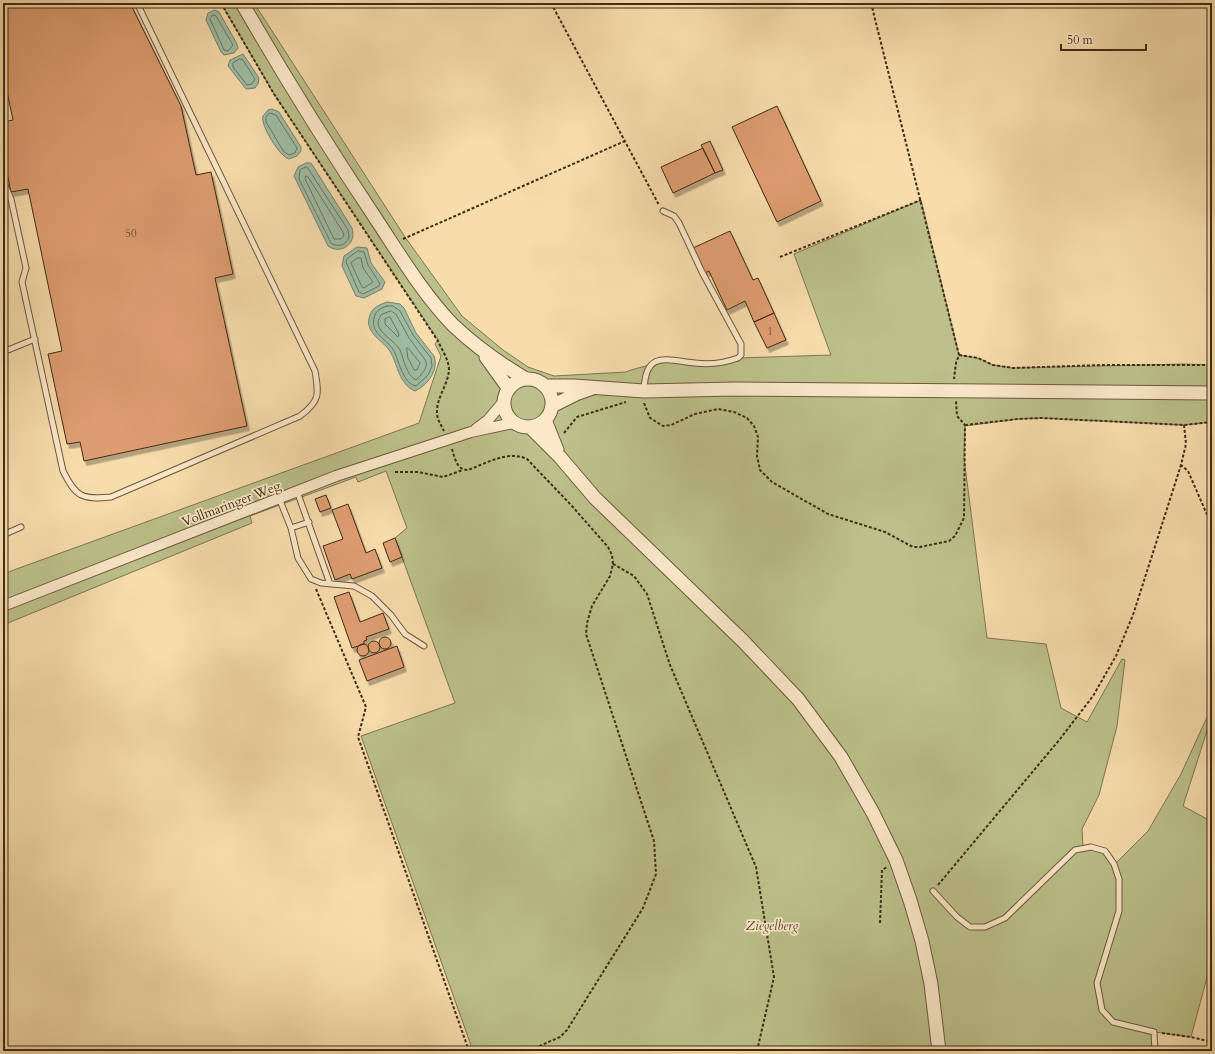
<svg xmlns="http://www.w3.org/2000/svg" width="1215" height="1054" font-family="Cardo,serif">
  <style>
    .green { fill: #bcc08a; stroke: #7e7652 }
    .water { fill: #9ebca4; stroke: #78826c }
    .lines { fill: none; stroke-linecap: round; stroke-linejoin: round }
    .shore { stroke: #6f745e; stroke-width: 1 }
    .building { fill: #de9d6f; stroke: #402c19; filter: url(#shadow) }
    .service-casing { stroke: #6e583e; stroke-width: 7 }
    .minor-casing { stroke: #6e583e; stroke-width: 12 }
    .tertiary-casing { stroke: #6e583e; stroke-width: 15 }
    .path { stroke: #402c19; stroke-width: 2; stroke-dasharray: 3 2; stroke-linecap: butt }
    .service { stroke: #fae8c9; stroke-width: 5 }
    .minor { stroke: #fae8c9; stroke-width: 10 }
    .tertiary { stroke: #fae8c9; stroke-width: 13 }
    .labels { text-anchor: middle; stroke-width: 3.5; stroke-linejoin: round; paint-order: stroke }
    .number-label { font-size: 11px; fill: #68482e }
    .street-label { font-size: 13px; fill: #402c19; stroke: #fae8c9 }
    .park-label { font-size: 13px; font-style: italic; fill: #594a30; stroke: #fae8c9 }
  </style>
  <defs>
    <filter id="shadow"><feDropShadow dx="2.5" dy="4.5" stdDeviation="0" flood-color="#0004"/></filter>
  </defs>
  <rect width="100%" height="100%" fill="#f7dcac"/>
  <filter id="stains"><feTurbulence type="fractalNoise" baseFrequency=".005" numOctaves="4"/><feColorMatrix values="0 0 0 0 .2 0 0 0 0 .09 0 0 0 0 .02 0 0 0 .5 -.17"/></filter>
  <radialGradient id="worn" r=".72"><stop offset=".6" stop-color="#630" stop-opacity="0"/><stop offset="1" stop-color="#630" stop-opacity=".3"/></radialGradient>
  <!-- green -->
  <path class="green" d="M221,3H254L405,237L462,316L503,350L528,367L554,376L626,372C636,367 648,368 656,360L696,364L738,358L831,355L794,254L921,200L959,355L978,358L993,365L1013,368L1184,364L1212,365V422L1184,425L1041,418L1018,419L965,426L964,458L987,638L1046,644L1061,708L1087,722L1122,659L1125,660L1117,726L1099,795L1082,829L1083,847L1098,848L1115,864L1148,831L1181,774L1208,715H1212L1183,806L1207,819L1212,818V959L1191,1037L1155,1032L1154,1051H473L361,736L455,703L395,538L407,528L386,471L358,482L356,477L250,516L252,523L3,625V575L11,571L419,423L441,356L435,344L438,340L274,94Z"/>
  <!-- water -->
  <path class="water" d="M215,10L219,12L237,44L238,48L234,53L224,55L221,52L206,20L208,13Z
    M243,54L259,78L258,84L255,88L246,89L228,66L230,60Z
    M272,109L279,112L301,147V151L297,156L289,159C280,157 260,125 263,116L268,110Z
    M306,163H311L352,228C357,244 341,255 328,246L296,180L294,176L298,167Z
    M357,247L367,248L371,263L385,282L382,289L364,298L356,296L342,266L344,256Z
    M387,302L400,304L404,308L416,333L434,356C439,370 428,385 415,391C399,384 398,366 391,353C384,340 363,333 370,315C373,307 379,305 387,302Z"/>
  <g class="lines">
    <!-- shore -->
    <path class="shore" d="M213,15L216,16L233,45L228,51L224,50L210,19Z
      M240,59L243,60L255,79L252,84L247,85L233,67V63Z
      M270,113L276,115L297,148L295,153L289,155L284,152L266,122V117Z
      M307,167L348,230L349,237C346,245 338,248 331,243L299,179L300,170Z
      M306,176L308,177L343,232L344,236L341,239H334L305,179Z
      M358,251L364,252L368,265L380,284L379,286L363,294L359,292L346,262L347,259Z
      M358,258H361L363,268L373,282L364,288L362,287L351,263Z
      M387,306H393L400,311L413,335L431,358L432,366L428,375L416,386C404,384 399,363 395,353C390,340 370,335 374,318C375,311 381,308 387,306Z
      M391,311L396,314L409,338L426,361C428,369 421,375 416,380C406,375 404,359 400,350C395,341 383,336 379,327C377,322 379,318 381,315Z
      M390,317L399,334L398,337L385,324V319Z
      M407,348L409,349L420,363L417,370H414L408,358Z"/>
  </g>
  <!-- building -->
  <path class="building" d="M3,3H130L181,106L196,175L211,172L233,274L215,278L247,426L84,461L80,442L67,444L48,354L62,351L28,189L11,192L3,153V122L13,120L3,72Z
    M777,106L821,201L777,222L732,127Z
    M710,141L723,170L715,173L701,145Z
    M703,148L715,173L673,193L661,167Z
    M730,231L753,280L758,278L774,313L754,322L745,301L727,310L709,271L705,273L693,248Z
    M774,313L786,340L767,348L754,322Z
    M326,495L331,508L320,512L315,499Z
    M348,504L366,553L375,549L382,568L352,579L350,574L335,580L323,546L343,539L332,510Z
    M395,538L402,557L390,562L383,543Z
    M349,592L360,622L383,613L389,629L366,637L367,640L364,641V644L352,648L334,597Z
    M379 643a6 6 0 1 1 12 0a6 6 0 1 1-12 0Z
    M368 647a6 6 0 1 1 12 0a6 6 0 1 1-12 0Z
    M357 650a6 6 0 1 1 12 0a6 6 0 1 1-12 0Z
    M397,646L404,667L367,681L359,660Z"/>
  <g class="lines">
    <defs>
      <path id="service" d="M3,181L11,199L26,268L22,282L63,471C76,497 82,500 111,497L300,416C320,401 319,395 315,371L137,3
        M3,352L35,339
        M644,391C645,350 666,360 695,363C710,365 724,363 738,358L741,355V344L702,272L679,223L674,216L663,211
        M297,491L330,584
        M279,498L291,528L298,558L311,579L321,583L354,586L372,596L391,615L405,634L424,646
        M291,528L309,522
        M3,535L21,527
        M933,891L957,917L970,927H985L1005,918L1075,850L1091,847L1105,851L1114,864L1119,879V911L1097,983L1102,1010L1113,1022L1154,1032L1155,1051"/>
      <path id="minor" d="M476,429L488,420L504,401
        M3,606L336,476L471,432L513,423"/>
      <path id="tertiary" d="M242,3C285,78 330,150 378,222C401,257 424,295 453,325C476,347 499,363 526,379
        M486,357L509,389
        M504 403a24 24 0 1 1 48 0a24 24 0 1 1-48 0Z
        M545,386H574L644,391L735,389L1212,393
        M552,406L576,394L590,389
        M545,420L557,450
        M530,427L560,457L595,498L743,641L798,699L841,757L873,813L896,860L910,900L922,941L931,984L939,1051"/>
    </defs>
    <!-- service casing -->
    <use href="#service" class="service-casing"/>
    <!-- minor casing -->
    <use href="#minor" class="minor-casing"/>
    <!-- tertiary casing -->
    <use href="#tertiary" class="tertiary-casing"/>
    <!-- path -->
    <path class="path" d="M221,3L274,94L438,341C442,350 449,360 449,370C448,385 436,398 437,413C437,419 441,425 444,431
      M551,3L659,205
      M871,3L959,355L956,363L954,379
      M403,239L625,141
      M780,257L921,200
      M959,355L978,358L993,365L1013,368L1101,365H1212
      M644,403L650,418L663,426L671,425L695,414L718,409L734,412L747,418L754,426L758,437L757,456L760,470L772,482L828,514L885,532L913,547H920L949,541L955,536L964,518L965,425L957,416L956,401
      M965,425L1018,419L1041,418L1184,425L1212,422
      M1184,425L1186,444L1181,465L1188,471L1212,526
      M564,433L577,417L626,402
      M452,449C455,459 457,470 468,470C487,463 508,450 527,459L572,506L608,547L612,555L613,564L610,576L592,606L587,623L586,634L654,841L656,874L643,908L567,1030L560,1037L528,1051
      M395,472H418L443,477L463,470
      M613,564L634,576L647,594L670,665L756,867L774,977L757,1051
      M316,589L366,707L358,737L469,1051
      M938,885L1060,739L1093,696L1116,656L1133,615L1181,465
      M880,923L882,870L887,867
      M1162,1033L1191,1037L1212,1042"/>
    <!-- service -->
    <use href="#service" class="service"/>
    <!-- minor -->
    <use href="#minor" class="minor"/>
    <!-- tertiary -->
    <use href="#tertiary" class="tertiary"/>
  </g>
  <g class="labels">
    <!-- number labels -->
    <g class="number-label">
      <text x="131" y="237">50</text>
      <text x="770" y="335">1</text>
    </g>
    <!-- street labels -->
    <g class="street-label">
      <text transform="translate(231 503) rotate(-21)" y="5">Vollmaringer Weg</text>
    </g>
    <!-- park labels -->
    <g class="park-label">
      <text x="772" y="930">Ziegelberg</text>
    </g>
  </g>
  <!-- margin -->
  <rect width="1215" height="1054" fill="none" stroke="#f7dcac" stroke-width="16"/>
  <rect x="4" y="4" width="1207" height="1046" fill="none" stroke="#402c19" stroke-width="2"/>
  <rect x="8" y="8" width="1199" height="1038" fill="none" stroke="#402c19"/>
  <!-- scale -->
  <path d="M1061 44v6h85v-6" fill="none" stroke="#402c19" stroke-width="2"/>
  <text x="1067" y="44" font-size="12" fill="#402c19" stroke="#fae8c9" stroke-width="3" paint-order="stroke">50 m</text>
  <rect width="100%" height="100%" filter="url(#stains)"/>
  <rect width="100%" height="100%" fill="url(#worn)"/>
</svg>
